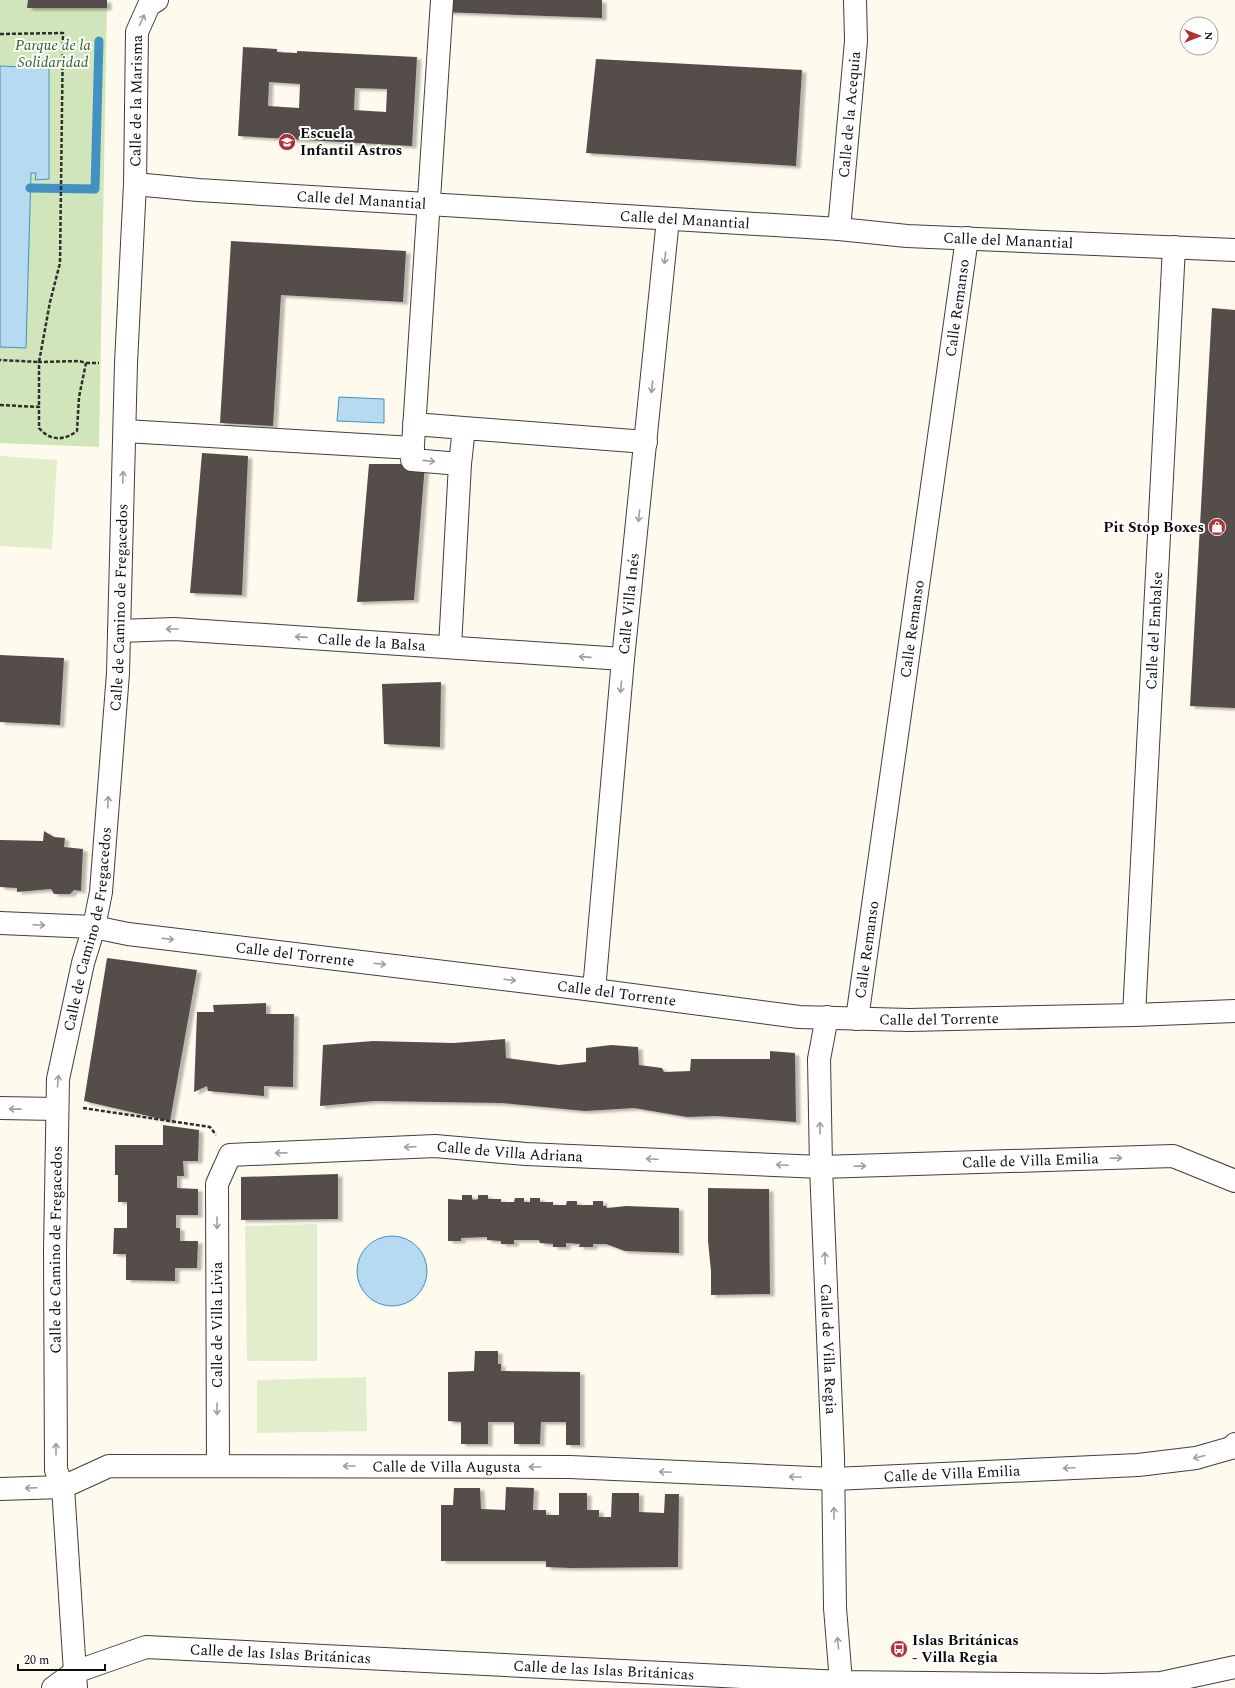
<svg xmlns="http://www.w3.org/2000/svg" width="1235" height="1688" font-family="Spectral,serif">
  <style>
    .green { fill: #d1e5ba }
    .pitch { fill: #e1edcb }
    .water { fill: #b6dbf1; stroke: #4390c2 }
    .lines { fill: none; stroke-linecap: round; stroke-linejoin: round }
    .stream { stroke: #4390c2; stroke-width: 9 }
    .building { fill: #544e4a; fill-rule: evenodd; filter: url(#shadow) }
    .pedestrian-casing { stroke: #3f3f3f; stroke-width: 24 }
    .minor-casing { stroke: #3f3f3f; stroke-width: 24 }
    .tertiary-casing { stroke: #3f3f3f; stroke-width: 24 }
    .path { stroke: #2e2e2e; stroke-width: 2.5; stroke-dasharray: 4 2; stroke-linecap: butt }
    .pedestrian { stroke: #fff; stroke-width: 22 }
    .minor { stroke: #fff; stroke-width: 22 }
    .tertiary { stroke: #fff; stroke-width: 22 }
    .oneway { stroke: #9e9e9e }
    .labels { text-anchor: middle; stroke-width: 4; stroke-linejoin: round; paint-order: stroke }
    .park-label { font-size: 15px; font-style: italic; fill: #2f5e22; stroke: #fff }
    .street-label { font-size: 15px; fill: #0c0c0c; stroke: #fff }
    .poi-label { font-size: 15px; font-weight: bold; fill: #0c0c0c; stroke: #fff; text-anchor: start }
  </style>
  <defs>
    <filter id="shadow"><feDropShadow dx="4.5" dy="2.5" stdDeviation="1" flood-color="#0004"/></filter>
  </defs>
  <rect width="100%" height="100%" fill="#fefaed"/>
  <!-- green -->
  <path class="green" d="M0,0H107L99,447L0,443Z"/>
  <!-- pitch -->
  <path class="pitch" d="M0,456L57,460L52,549L0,546Z
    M317,1224V1361H247L245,1226Z
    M366,1377L367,1431L257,1433V1380Z"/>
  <!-- water -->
  <path class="water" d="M0,66L49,68V179L35,180L36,173H31L26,348L0,347Z
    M339,397L384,399V423L337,421Z
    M357 1271a35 35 0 1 1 70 0a35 35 0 1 1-70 0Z"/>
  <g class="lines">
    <!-- stream -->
    <path class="stream" d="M30,188L95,189L99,41"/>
  </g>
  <!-- building -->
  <path class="building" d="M28,0H107V8H27Z
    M442,0H602V18L442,12Z
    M243,47L277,49V52L297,53V51L417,57L412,146L238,136ZM269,82L300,84L299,108L268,106ZM355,88L387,89L386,112L354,110Z
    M596,59L802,70L796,166L586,153Z
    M231,241L406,251L403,302L281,295L273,426L220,423Z
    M1212,308L1235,310V708L1190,706Z
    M202,453L248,456L242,595L190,593Z
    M369,464H425L414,600L357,602Z
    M0,655L64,658L60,725L0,722Z
    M441,682L440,747L384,744L382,684Z
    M44,831L54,837L65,838L64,847L83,849L81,891L74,890L70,894H54L51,889L17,892V888L0,887V840L43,841Z
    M107,958L197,970L170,1121L84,1101Z
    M266,1003V1014H294L293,1087L264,1086V1096L208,1091L207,1086L194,1092L197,1012H214L213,1005Z
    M505,1039L506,1058L559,1065L586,1062V1048L611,1045L638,1047L639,1065L662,1068L664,1072L690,1071L691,1059H770V1051L795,1053L796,1122L716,1116L687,1117L634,1108L585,1111L502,1103L374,1101L320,1106L323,1045L373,1041L454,1043Z
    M163,1125L199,1130L198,1161H183L184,1176H177V1188L198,1189V1215H176V1228H180V1241H198L197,1268H175V1281L126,1280V1254H113L114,1228H127V1202H118V1175H115V1145H163Z
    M338,1174V1219L241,1220V1177Z
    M708,1188L769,1189L770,1294L711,1295V1271L708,1241Z
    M462,1195H472V1199L474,1200L478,1199V1195H488V1199H501V1202H514L515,1198H524V1202H530V1198H540V1202H553V1205H566L567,1201H577V1205H593V1201H603V1206H606L607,1208L626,1206L679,1208V1253L625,1251L606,1244H593V1247H579L580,1244L566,1243V1247H553V1244L540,1243L539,1240H514V1244H501V1241L487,1240V1237L461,1238V1241H448V1199L462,1200Z
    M475,1351H498V1364H501V1371L580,1372V1445H566V1422H541L540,1444H514V1422H488V1444H461V1422L448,1421V1372L474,1371Z
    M506,1487L534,1488L533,1510H546V1515H559V1493H587V1510H599V1517H611L612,1493H639V1512L664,1513L665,1494H679L678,1567L572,1568L546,1567V1561H441V1505H453L454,1488H480L481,1509L505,1510Z"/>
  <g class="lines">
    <defs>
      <path id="pedestrian" d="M414,424L464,428L460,464L412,460L442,0
        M464,428L646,442
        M125,431L413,448
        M450,647L460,464"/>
      <g id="minor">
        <path id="s1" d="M135,184L198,190L839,229L907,236L1235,250"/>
        <path id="s2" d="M839,229L856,41L855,0"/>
        <path id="s3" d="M119,631L174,629L623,659"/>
        <path id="s4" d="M0,923L94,927L128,934L594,990L799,1017L909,1020L1134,1015L1235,1011"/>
        <path id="s5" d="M594,990L623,659L668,219"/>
        <path id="s6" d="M1134,1015L1174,247"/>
        <path id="s7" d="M827,1017L819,1059L821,1167L833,1457L835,1608L841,1682"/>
        <path id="s8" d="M857,1019L967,238"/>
        <path d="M0,1108L57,1109"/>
        <path id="s9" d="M218,1465L217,1184L230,1155L435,1146L526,1154L821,1167L1173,1156L1235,1181"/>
        <path id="s10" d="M0,1489L63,1487L109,1466L570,1467L834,1479L1138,1465L1196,1458L1231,1448L1235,1444"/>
        <path id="s11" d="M76,1688L63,1487L56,1470L55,1251L58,1079L83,963L94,927L101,892L118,673L126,363L135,184L137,32L149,5L157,0"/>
      </g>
      <g id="tertiary">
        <path id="s12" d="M53,1688L75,1672L146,1647L841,1682L1101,1685L1161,1683L1235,1667"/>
      </g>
    </defs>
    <!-- pedestrian casing -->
    <use href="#pedestrian" class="pedestrian-casing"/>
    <!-- minor casing -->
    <use href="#minor" class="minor-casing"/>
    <!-- tertiary casing -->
    <use href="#tertiary" class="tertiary-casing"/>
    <!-- path -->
    <path class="path" d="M0,34L63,33L60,263L50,302L39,362L0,360
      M86,363H99
      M0,405L39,407V428C50,441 64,441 77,431L79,397L86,363L79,361L39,362V407
      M83,1108L210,1127L216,1135"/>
    <!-- pedestrian -->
    <use href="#pedestrian" class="pedestrian"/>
    <!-- minor -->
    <use href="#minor" class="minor"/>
    <!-- tertiary -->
    <use href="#tertiary" class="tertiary"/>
  </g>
  <!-- one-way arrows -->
  <defs><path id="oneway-shaft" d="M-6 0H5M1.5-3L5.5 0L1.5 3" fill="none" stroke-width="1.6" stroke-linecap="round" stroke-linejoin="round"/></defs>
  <g class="oneway">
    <use href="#oneway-shaft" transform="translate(142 20) rotate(-65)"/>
    <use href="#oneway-shaft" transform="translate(665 258) rotate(96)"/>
    <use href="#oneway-shaft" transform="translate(652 387) rotate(96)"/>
    <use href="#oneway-shaft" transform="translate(429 461) rotate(6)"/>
    <use href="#oneway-shaft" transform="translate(123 477) rotate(-88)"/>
    <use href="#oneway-shaft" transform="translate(639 516) rotate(96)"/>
    <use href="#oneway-shaft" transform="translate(172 629) rotate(180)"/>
    <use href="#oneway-shaft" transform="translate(301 637) rotate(-176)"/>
    <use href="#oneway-shaft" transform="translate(585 657) rotate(-176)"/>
    <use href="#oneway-shaft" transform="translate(621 687) rotate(95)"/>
    <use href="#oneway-shaft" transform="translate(108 802) rotate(-86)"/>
    <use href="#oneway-shaft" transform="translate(39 925) rotate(3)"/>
    <use href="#oneway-shaft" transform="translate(168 939) rotate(7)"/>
    <use href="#oneway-shaft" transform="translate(380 964) rotate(7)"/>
    <use href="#oneway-shaft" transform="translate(510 980) rotate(7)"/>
    <use href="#oneway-shaft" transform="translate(58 1081) rotate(-85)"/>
    <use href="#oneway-shaft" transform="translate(15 1109) rotate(-179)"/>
    <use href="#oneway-shaft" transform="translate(820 1128) rotate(-91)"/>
    <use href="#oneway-shaft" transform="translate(410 1147) rotate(178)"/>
    <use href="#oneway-shaft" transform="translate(281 1153) rotate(178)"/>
    <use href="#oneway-shaft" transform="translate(1116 1158) rotate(-2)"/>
    <use href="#oneway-shaft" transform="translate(652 1159) rotate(-177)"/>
    <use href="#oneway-shaft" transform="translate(782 1165) rotate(-177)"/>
    <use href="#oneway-shaft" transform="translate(860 1166) rotate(-2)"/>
    <use href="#oneway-shaft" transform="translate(217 1223) rotate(90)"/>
    <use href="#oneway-shaft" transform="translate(825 1258) rotate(-92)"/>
    <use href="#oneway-shaft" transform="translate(217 1409) rotate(90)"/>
    <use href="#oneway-shaft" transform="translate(56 1449) rotate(-90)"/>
    <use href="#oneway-shaft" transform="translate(1199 1457) rotate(166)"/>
    <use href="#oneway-shaft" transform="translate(349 1466) rotate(-180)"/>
    <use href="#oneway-shaft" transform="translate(535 1467) rotate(-180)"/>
    <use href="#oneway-shaft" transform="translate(1069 1468) rotate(177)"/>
    <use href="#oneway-shaft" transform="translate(665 1472) rotate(-177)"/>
    <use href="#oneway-shaft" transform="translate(795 1477) rotate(-177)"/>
    <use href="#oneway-shaft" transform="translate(31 1488) rotate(178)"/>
    <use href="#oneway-shaft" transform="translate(834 1513) rotate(-91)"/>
    <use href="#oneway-shaft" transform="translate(838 1643) rotate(-95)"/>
  </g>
  <!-- icons -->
  <defs>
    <symbol id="school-disc" viewBox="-11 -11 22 22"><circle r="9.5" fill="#b13037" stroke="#fff"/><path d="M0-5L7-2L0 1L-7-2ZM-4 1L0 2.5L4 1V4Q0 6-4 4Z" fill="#fff"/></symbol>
    <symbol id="shop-disc" viewBox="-11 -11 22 22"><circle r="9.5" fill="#b13037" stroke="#fff"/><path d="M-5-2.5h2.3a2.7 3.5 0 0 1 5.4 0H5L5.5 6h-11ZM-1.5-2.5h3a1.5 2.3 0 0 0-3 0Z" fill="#fff"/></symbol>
    <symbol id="bus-disc" viewBox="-11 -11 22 22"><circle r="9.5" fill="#b13037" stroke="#fff"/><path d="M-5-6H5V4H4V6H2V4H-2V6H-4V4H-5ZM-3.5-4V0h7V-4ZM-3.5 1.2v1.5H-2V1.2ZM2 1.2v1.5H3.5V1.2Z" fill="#fff"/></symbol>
  </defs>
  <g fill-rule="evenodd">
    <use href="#school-disc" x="277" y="132" width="20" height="20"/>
    <use href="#shop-disc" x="1207" y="517" width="20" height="20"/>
    <use href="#bus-disc" x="889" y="1639" width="20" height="20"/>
  </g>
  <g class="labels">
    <!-- park labels -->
    <g class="park-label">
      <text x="53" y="50">Parque de la<tspan x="53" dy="17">Solidaridad</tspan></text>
    </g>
    <!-- street labels -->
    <g class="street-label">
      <text dy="5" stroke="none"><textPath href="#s11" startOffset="1595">Calle de la Marisma</textPath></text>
      <text dy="5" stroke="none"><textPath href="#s2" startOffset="115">Calle de la Acequia</textPath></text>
      <text dy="5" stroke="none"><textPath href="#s1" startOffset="227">Calle del Manantial</textPath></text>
      <text dy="5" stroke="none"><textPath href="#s1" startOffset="551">Calle del Manantial</textPath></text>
      <text dy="5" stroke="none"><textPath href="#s1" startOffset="875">Calle del Manantial</textPath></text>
      <text dy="5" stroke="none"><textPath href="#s8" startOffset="718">Calle Remanso</textPath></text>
      <text dy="5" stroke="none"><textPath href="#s5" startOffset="388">Calle Villa Inés</textPath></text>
      <text dy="5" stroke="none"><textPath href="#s11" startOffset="1088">Calle de Camino de Fregacedos</textPath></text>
      <text dy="5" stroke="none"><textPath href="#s8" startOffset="394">Calle Remanso</textPath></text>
      <text dy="5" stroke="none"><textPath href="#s6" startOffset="385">Calle del Embalse</textPath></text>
      <text dy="5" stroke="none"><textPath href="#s3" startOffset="253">Calle de la Balsa</textPath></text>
      <text dy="5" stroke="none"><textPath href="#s11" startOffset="764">Calle de Camino de Fregacedos</textPath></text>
      <text dy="5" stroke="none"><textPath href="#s8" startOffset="70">Calle Remanso</textPath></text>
      <text dy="5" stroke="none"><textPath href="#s4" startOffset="297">Calle del Torrente</textPath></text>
      <text dy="5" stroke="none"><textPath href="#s4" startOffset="621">Calle del Torrente</textPath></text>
      <text dy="5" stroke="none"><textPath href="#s4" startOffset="945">Calle del Torrente</textPath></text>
      <text dy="5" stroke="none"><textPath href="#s9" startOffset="593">Calle de Villa Adriana</textPath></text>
      <text dy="5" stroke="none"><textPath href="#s9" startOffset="1114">Calle de Villa Emilia</textPath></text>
      <text dy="5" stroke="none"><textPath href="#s11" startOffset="440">Calle de Camino de Fregacedos</textPath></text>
      <text transform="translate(217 1325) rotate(-90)" y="5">Calle de Villa Livia</text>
      <text dy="5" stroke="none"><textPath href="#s7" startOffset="333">Calle de Villa Regia</textPath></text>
      <text dy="5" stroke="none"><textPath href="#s10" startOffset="451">Calle de Villa Augusta</textPath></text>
      <text dy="5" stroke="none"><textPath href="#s10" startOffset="957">Calle de Villa Emilia</textPath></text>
      <text dy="5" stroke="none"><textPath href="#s12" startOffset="237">Calle de las Islas Británicas</textPath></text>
      <text dy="5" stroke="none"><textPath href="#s12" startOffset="561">Calle de las Islas Británicas</textPath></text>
    </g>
    <!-- poi labels -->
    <g class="poi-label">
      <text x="300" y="138">Escuela<tspan x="300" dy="17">Infantil Astros</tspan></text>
      <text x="1204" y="532" text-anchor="end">Pit Stop Boxes</text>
      <text x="912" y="1645">Islas Británicas<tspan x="912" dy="17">- Villa Regia</tspan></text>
    </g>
  </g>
  <!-- north arrow -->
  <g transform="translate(1199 36) rotate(90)"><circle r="19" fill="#ffffff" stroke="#9e9e9e"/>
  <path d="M0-3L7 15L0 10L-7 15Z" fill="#b13037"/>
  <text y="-6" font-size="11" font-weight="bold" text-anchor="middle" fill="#0c0c0c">N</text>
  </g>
  <!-- scale -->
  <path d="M18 1664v6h87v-6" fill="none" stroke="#0c0c0c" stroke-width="2"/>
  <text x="24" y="1664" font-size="12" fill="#0c0c0c" stroke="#ffffff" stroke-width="3" paint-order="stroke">20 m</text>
</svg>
